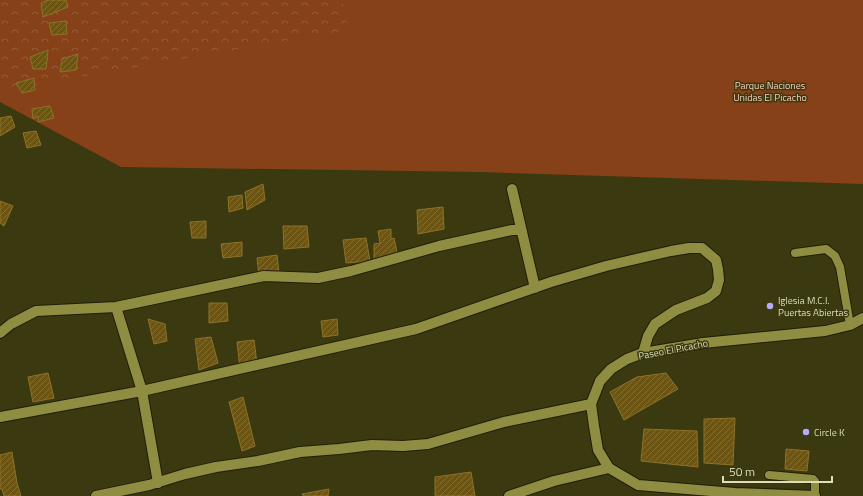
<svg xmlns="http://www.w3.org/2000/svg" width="863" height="496" font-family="'Titillium Web',sans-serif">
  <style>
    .green { fill: #864119 }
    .forest { fill: url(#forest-crowns) }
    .building { fill: url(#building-hatch); stroke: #8f7228 }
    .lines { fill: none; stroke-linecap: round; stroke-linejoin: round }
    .service-casing { stroke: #201f08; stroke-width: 10 }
    .minor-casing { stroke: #201f08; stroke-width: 12 }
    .tertiary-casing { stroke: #201f08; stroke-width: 12 }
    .service { stroke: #8f8d42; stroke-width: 8 }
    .minor { stroke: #8f8d42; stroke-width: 10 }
    .tertiary { stroke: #8f8d42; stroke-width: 10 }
    .poi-dot { fill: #b3adf9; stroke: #3a3910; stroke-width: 1.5 }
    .labels { text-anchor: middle; stroke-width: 3; stroke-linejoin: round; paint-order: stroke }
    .park-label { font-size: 10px; fill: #f9cfbb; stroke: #3a3910 }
    .poi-label { font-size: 10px; fill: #dedeb9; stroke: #3a3910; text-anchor: start }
    .street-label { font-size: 10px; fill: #dedeb9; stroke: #3a3910 }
  </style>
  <defs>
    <pattern id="forest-crowns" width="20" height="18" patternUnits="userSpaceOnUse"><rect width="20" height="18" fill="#864119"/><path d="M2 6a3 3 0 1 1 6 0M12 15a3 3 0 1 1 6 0" fill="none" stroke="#975c38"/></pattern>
    <pattern id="building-hatch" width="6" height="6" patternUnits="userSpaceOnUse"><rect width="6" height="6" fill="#6c5412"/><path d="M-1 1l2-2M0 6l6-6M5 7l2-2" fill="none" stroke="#816c32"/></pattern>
  </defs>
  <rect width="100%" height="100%" fill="#3a3910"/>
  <!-- green -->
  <path class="green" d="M0,0H863V184L480,172L121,167L0,102Z"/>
  <!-- forest -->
  <path class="forest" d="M0,0H342L349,30L0,91Z"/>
  <!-- building -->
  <path class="building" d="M48,0H66L68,7L43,17L41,3Z
    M66,21L67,34L52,35L49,23Z
    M48,50L46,69H33L30,57Z
    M78,54L76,70L60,72L62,59Z
    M34,78L35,90L22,93L16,83Z
    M50,106L54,118L38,122V116L33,119L32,109Z
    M11,116L15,127L0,136V118Z
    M36,131L41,145L27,148L23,133Z
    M263,184L265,200L247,210L245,192Z
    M242,195L243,208L229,212L228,197Z
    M0,201L13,206L4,226L0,223Z
    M443,207L444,229L418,234L417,210Z
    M206,221V238H192L190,222Z
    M283,226H307L309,247L284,249Z
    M391,229V239L394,238L397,252L374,259V244L380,243L378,231Z
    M366,238L370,261L346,263L343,240Z
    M242,242V256L223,258L221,244Z
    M277,255L279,273L259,276L257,258Z
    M209,303H227L228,321L209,323Z
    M148,319L165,324L167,341L154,344Z
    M337,319L338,335L323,337L321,321Z
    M211,337L218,363L199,370L195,339Z
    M254,340L257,364L240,369L237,342Z
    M48,373L54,398L33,402L28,377Z
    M666,373L678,389L624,420L610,392L637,377Z
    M243,397L255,446L242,451L229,402Z
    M735,418L733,465L704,463V419Z
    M644,429L697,431L698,467L641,461Z
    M786,449L809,451L807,471L785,469Z
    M12,452L17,483L21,496H4L2,489H0V455Z
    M471,472L475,496H435V477Z
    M329,489L328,496H303L302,494Z"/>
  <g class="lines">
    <defs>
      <path id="service" d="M795,253L826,249L835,256L840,267L850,325
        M769,475L813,479L815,481V496"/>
      <path id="minor" d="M512,189L535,288
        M116,307L142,391L158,483
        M0,333L11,324L36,311L116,307L264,276L318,278L351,271L439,246L521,228
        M0,417L142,391L416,329L551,282L606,266L671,251L689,248H702L716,260L718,269L719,280L716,291L707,298L676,310L655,324L648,336L643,353
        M96,496L149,485L185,474L216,467L258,461L300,452L339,449L372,445L403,446L428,444L504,422L591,404
        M509,496L554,481L609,468"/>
      <path id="tertiary" d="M815,496L735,493L638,485L609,468L598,450L594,426L591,404L600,381L611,369L627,359L643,353L703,343L825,331L850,325L863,318"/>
    </defs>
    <!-- service casing -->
    <use href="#service" class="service-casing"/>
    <!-- minor casing -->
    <use href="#minor" class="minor-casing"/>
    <!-- tertiary casing -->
    <use href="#tertiary" class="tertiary-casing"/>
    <!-- service -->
    <use href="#service" class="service"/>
    <!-- minor -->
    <use href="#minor" class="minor"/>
    <!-- tertiary -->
    <use href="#tertiary" class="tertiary"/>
  </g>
  <!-- markers -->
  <g class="poi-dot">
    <circle cx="770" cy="306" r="4"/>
    <circle cx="806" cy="432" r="4"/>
  </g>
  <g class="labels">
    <!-- park labels -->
    <g class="park-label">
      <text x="770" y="89">Parque Naciones<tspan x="770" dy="12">Unidas El Picacho</tspan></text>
    </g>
    <!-- poi labels -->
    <g class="poi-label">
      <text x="778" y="304">Iglesia M.C.I.<tspan x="778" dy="12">Puertas Abiertas</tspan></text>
      <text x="814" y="436">Circle K</text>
    </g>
    <!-- street labels -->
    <g class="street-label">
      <text transform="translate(673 349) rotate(-11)" y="4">Paseo El Picacho</text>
    </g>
  </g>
  <!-- scale -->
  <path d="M723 476v6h109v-6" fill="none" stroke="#dedeb9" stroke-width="2"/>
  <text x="729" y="476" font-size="12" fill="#dedeb9" stroke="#3a3910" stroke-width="3" paint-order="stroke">50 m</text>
</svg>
